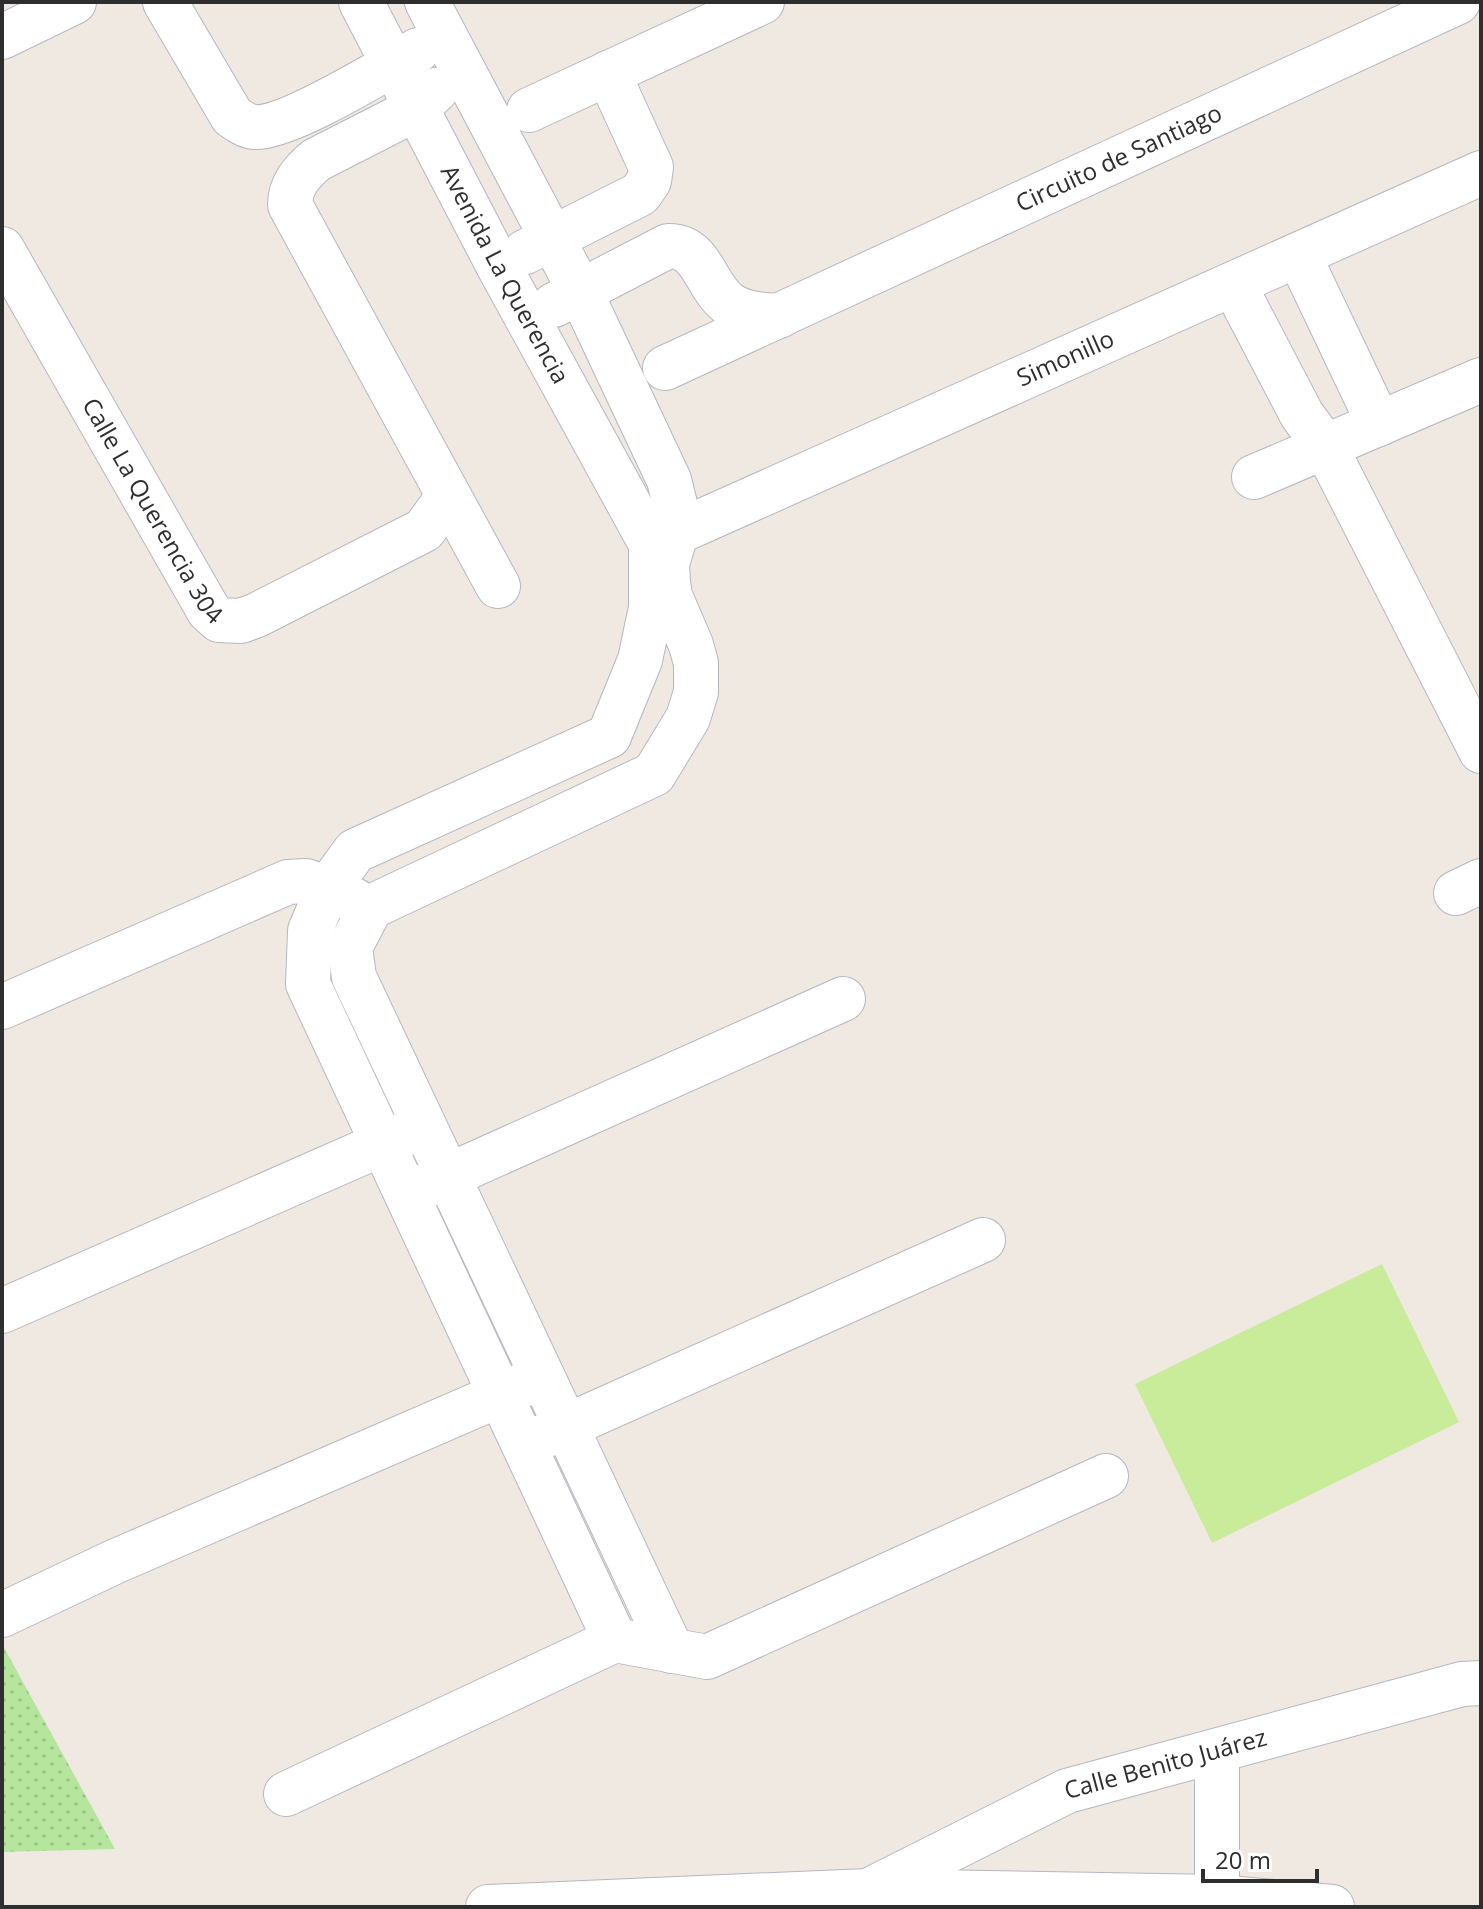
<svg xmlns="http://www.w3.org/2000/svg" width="1483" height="1909" font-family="'Open Sans',sans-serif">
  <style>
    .green { fill: url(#green-dots) }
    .pitch { fill: #c9ec9a }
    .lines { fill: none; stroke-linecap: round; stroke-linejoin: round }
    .street-casing { stroke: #b4b7c1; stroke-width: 46 }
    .street { stroke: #fff; stroke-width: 44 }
    .labels { text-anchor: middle; stroke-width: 6; stroke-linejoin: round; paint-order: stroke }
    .street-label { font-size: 24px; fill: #2e2e2e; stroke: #fff }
  </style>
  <defs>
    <pattern id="green-dots" width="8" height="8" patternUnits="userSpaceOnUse" patternTransform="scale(2)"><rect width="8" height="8" fill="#b6e59e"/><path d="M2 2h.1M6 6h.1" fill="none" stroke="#9dc588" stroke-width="1.8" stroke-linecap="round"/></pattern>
  </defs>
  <rect width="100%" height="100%" fill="#efe9e1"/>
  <!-- green -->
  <path class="green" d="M2,1644L115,1849L2,1852Z"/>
  <!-- pitch -->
  <path class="pitch" d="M1382,1264L1459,1422L1212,1543L1135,1384Z"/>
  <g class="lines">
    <defs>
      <g id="street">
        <path d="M165,2L232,116C239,121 246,126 254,127C286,130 386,68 418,50"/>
        <path id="s1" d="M361,2L498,265L651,544V608L640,660L609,736L355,851L328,888L310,931L308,984L615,1640"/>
        <path d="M427,2L580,291L669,480L675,504L676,534L667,564L668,582L670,596L691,645L696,663V692L688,718L654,774L371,907L350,947L354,977L672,1651"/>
        <path d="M2,37L74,2"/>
        <path d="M436,90L416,109L316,160C302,172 290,185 290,205L498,586"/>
        <path d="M529,110L762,2"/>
        <path id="s2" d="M2,249L209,611L219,620L241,621L257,615L424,530L448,497"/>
        <path d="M525,252L640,194L649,181L651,167L608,73"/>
        <path d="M1299,256L1379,424"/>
        <path d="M1234,285L1302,415L1325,446L1481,751"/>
        <path d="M554,305L668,246C703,245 705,287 729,304C744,314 761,315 779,316"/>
        <path id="s3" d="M665,368L1458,2"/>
        <path d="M1254,477L1481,380"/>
        <path id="s4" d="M651,544L1481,173"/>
        <path d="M1456,893L1481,881"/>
        <path d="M2,1007L288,882L306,881L354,900"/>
        <path d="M423,1187L843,999"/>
        <path d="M2,1311L407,1133"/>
        <path d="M540,1438L983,1240"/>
        <path d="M2,1615L114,1562L525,1384"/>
        <path d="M1217,1752V1897"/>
        <path d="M286,1794L615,1640L707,1657L1106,1476"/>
        <path id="s5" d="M874,1888L1067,1791L1462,1684L1481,1683"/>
        <path d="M488,1907L868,1891L1217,1897L1332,1907"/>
      </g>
    </defs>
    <!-- street casing -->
    <use href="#street" class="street-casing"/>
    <!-- street -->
    <use href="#street" class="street"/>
  </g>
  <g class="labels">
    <!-- street labels -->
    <g class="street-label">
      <text dy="8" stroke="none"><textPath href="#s3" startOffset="500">Circuito de Santiago</textPath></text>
      <text dy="8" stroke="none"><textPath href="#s1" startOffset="308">Avenida La Querencia</textPath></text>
      <text dy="8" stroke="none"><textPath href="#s4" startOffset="454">Simonillo</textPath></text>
      <text dy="8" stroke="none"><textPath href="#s2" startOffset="302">Calle La Querencia 304</textPath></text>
      <text dy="8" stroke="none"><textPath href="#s5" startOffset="318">Calle Benito Juárez</textPath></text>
    </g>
  </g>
  <!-- border -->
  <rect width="1483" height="1909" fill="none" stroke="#2e2e2e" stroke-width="8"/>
  <!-- scale -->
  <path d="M1203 1869v12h114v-12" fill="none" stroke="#2e2e2e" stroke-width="4"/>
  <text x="1215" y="1869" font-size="24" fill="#2e2e2e" stroke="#ffffff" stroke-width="6" paint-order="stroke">20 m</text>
</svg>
